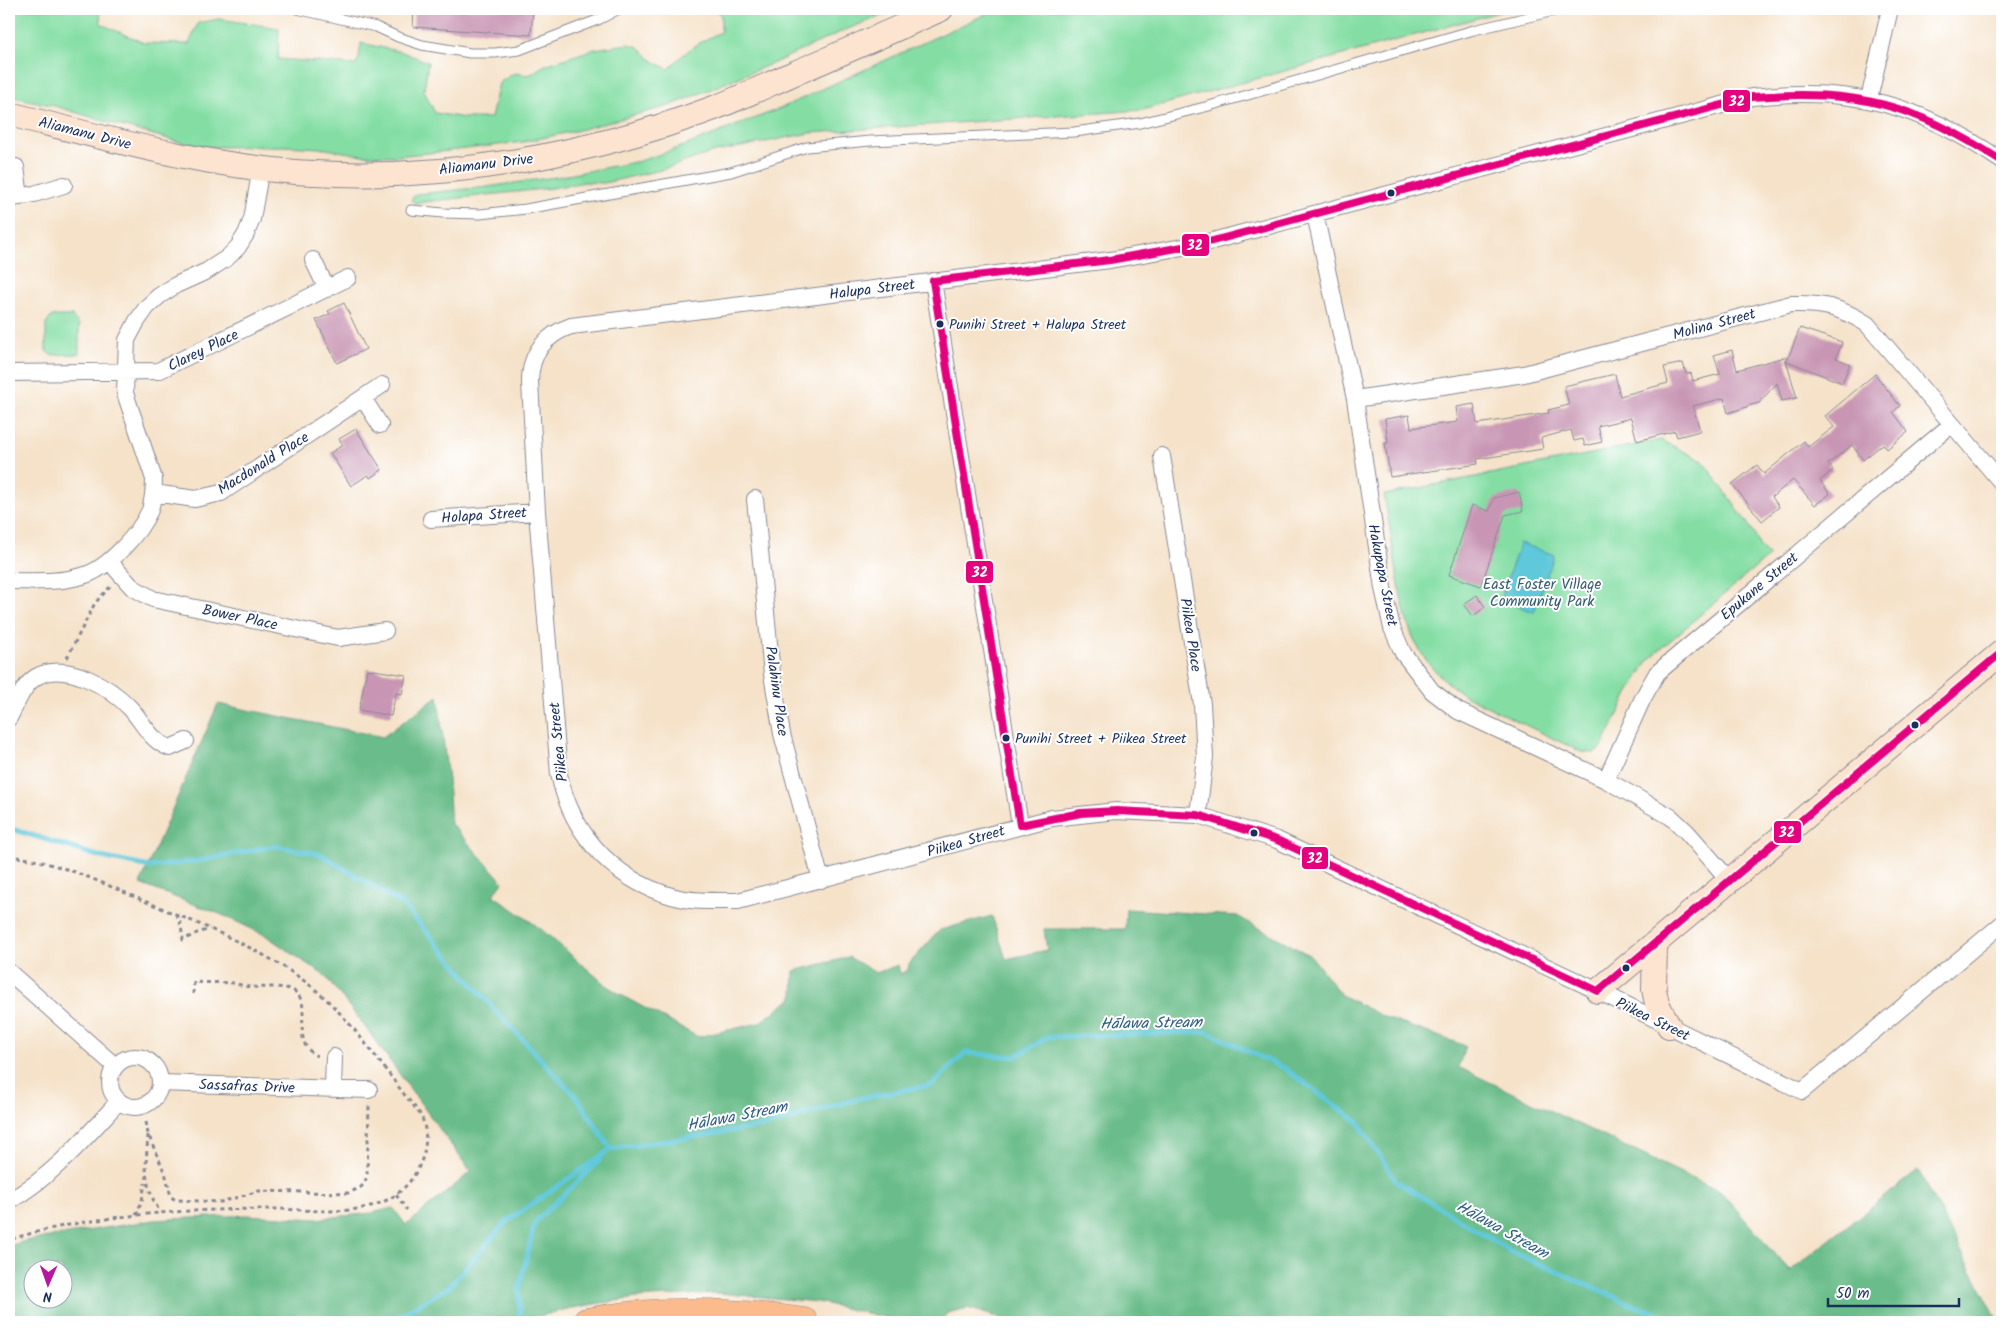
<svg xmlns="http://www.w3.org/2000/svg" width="2011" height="1331" font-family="Kalam,sans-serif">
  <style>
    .green { fill: #84dea4; stroke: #508681 }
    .forest { fill: #6bbd8a; stroke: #437674; fill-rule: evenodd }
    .water { fill: #5fc8db; stroke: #3d7c9c }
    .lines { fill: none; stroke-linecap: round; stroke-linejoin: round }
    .stream { stroke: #5fc8db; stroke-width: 5 }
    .building { fill: #c896b4 }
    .lane-casing { stroke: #888894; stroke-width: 11 }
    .street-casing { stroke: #888894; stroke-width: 18 }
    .secondary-casing { stroke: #888894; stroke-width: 26 }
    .highway-casing { stroke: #888894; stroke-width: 29 }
    .path { stroke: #888894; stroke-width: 3; stroke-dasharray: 4 4; stroke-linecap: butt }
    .lane { stroke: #fff; stroke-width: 9 }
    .street { stroke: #fff; stroke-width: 16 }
    .secondary { stroke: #fde4d1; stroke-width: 24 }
    .highway { stroke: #fbbb8c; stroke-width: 28 }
    .bus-1-casing { stroke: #fff; stroke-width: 11 }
    .bus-1 { stroke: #e5007d; stroke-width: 8 }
    .bus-dot { fill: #1b2f5e; stroke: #fff; stroke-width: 2 }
    .labels { text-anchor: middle; stroke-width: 4; stroke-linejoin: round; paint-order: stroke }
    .bus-label { font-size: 14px; fill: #1b2f5e; stroke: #fff; text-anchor: start }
    .street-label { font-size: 15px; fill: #1b2f5e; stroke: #fff }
    .park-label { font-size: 15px; fill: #355b70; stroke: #fff }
    .water-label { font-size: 16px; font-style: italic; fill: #2f5d84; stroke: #fff }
    .line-badge { stroke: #fff; stroke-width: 2 }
    .badge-label { font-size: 14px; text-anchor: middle; font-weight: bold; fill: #fff }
  </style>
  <rect width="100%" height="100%" fill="#fff"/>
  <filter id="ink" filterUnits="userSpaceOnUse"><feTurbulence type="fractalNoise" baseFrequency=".02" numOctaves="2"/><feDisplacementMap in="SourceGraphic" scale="10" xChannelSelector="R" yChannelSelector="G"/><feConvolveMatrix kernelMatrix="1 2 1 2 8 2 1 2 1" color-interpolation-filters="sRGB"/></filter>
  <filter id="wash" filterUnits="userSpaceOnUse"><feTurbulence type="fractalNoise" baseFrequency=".0096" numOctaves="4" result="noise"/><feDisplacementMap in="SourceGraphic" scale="20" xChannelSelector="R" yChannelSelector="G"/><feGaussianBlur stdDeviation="1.12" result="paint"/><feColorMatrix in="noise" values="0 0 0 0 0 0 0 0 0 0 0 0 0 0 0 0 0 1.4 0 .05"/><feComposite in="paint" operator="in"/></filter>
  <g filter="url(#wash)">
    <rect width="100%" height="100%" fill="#f5e2c9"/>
    <!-- green -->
    <path class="green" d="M9,9H100L101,24L144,43L189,44L198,23L219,19L279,28L278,59L356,65L359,58L361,43L402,52L428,62L424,91L435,113L465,118H491L499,83L514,73L529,75L545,65L595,49L628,44L639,47L654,62L669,69C685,51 699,42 721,32V16L715,9H900L845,30L774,63L669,106L575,131L523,142L449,151L396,156L362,155L320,148L286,146L213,147L183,143L107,122L55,106L9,96Z
      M997,9H1510L1143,110L810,133L711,153L661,170L604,183L585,182L552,188L415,203L411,200L416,194L487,187L562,176L640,161L684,146L779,109Z
      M52,316H72L79,325V354L51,355L46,351V324Z
      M1661,440L1703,461L1753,531L1760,547L1769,556L1658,651L1647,663L1628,694L1602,747L1594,753L1581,752L1466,696C1413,661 1405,626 1396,567C1392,543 1388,519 1384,495Z"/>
    <!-- forest -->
    <path class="forest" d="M438,696L448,780L451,824L503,882L493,895L541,929L607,986L628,999L698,1037L759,1023L793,998L794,971L849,957L876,973L898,965L900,974L908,970L909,964L940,930L992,916L1006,959L1047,950L1044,929H1125L1126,909L1237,916L1311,956L1341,995L1386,1018L1466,1046L1458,1067L1721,1192L1790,1271L1918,1170L1999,1322H1012L968,1308L947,1313L942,1322H905L818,1302L718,1293L636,1298L595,1304L567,1309L517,1322H9V1246L25,1241L154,1220L247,1215L316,1219L372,1213L393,1208L406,1225L471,1172L360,1020L325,976L265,935L220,914L140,884L218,704L383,737ZM32,1268H62V1298H32Z"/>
    <!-- water -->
    <path class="water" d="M1520,543L1554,555L1534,612L1500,600Z"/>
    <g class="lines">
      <!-- stream -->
      <path class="stream" d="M9,828L101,857L150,867L198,861L275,846L320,854L402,904L494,1009L578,1099L611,1149
        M381,1322L390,1321L449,1287L506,1222L611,1149L766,1126L861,1098L932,1085L965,1053L1015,1057L1048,1037L1207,1032L1284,1068L1358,1122L1396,1181L1512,1252L1633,1305L1685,1322
        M520,1322L519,1289L535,1222L600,1160"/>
    </g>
    <g id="blocks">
      <!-- building -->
      <path class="building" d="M414,9H533L531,35L413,27Z
        M344,303L366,349L337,363L316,320L330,314L328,311Z
        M1800,328L1842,342L1836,358L1850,364L1842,383L1787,361Z
        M1732,350L1737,370L1785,357L1797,398L1782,401L1777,383L1759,403L1747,406V407L1728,413L1724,398L1693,406L1700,431L1677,437L1675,431L1637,441L1631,418L1598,426L1602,442L1585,446L1583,439L1574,441L1571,430L1541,438L1543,449L1477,459L1478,464L1390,477L1385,443H1388L1385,419L1409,415L1411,428L1458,422L1456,407L1474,404L1477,424L1549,413L1548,410L1569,405L1564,386L1615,374L1620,396L1668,383L1664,367L1683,363L1686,374L1691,373L1693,381L1720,374L1714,355Z
        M1875,374L1900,406L1893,412L1908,432L1887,449L1883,444L1863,460L1852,445L1828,464L1833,470L1820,481L1830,494L1815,505L1793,480L1772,497L1779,507L1762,521L1732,484L1757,465L1764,474L1804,441L1808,447L1834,427L1825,416Z
        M356,429L382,470L370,478L368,475L351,486L330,453L343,445L339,439Z
        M1519,492L1523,511L1505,515L1481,586L1449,575L1472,505L1489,511L1494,498Z
        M1477,595L1485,607L1473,616L1464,604Z
        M367,669L406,675L402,694L396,693L391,716L359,710Z"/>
    </g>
  </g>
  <g filter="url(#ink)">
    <use href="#blocks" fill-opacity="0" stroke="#888894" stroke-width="1"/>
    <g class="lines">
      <defs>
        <path id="lane" d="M297,9L376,27L398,37L422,45L470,53H495L519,50L600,19L619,9
          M411,210L443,213L480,214L526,209L731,172L807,147L870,141L1074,132L1140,123L1209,106L1474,30L1562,9"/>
        <path id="street" d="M1869,99L1890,9
          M2002,161C1918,104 1853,86 1752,97L1205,243L1110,260L571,326C545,335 530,354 530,382L537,512L559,774C572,838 620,886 684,899C702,902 720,901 738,901L1052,818L1116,811L1198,815L1277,840L1598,991L1802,1091L2002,924
          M16,167L20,197
          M9,199L34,194L64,185
          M1315,214L1355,399L1383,588L1392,628L1403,653L1432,691L1458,711L1606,780L1671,817L1687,832L1730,881
          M313,260L327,289
          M933,281L1020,825
          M9,373L158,371L348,278
          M363,398L380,425
          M1355,399L1524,374L1791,304C1822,303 1840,307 1867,324L2002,483
          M1162,456L1202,704L1205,757L1198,815
          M154,493L195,499L221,493L382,385
          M755,499L772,674L782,734L821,880
          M431,519L537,512
          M109,561L132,587L153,599L338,638L385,631
          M9,581C33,581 58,583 82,576C107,570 140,533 150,510C153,499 154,490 154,479L125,393L127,340L137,321L147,307L159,296L176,285L207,271L227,258L238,247L246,234L252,219L261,168
          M9,718C16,705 23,685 36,677C65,660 110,687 130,708C143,722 150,741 170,748L186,741
          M1606,780L1643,698L1657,673L1952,424
          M9,972L115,1066
          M110 1082a25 25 0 1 1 50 0a25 25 0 1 1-50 0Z
          M161,1083L369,1090
          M333,1088L334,1057
          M9,1201C53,1176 85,1138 119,1101"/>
        <path id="secondary" d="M9,114C109,139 210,168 314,173C448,181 588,155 714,108C740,98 765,86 790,75C841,54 891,31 941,9
          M1655,944L1654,989L1657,1004L1669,1026
          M1598,991L2002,652"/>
        <path id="highway" d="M587,1322C659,1308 731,1311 804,1322"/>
      </defs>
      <!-- lane casing -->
      <use href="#lane" class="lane-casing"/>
      <!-- street casing -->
      <use href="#street" class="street-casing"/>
      <!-- secondary casing -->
      <use href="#secondary" class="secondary-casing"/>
      <!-- highway casing -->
      <use href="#highway" class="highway-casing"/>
      <!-- path -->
      <path class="path" d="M67,658L95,603L110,587
        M9,856C58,861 104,884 149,903C204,926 263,949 311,986C344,1012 376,1057 401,1090C407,1099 418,1109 422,1118C433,1146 418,1180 394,1196C361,1217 314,1210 278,1209C239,1209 198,1210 159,1213C112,1217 54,1225 9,1240
        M176,914L181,925L183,940L197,933L210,929
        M193,994L194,982C207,983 220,982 233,983C239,984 245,987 252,987C262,988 286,985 294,991C316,1007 287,1040 317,1056
        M146,1122L148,1134L166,1176L171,1197L176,1200L221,1202L259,1191L349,1193L361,1187L365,1183L367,1174L369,1106
        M148,1135C146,1168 142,1182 160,1212
        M396,1195L407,1210
        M136,1215L142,1201L145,1183"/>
      <!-- lane -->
      <use href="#lane" class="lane"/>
      <!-- street -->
      <use href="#street" class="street"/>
      <!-- secondary -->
      <use href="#secondary" class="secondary"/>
      <!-- highway -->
      <use href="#highway" class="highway"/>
      <defs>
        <path id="bus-1" d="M2002,161C1913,104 1858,89 1752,97L1205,243L1110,260L933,281L1020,825L1081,813L1116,811L1198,815L1277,840L1598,991L2002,652"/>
      </defs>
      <!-- bus-1 casing -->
      <use href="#bus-1" class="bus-1-casing"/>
      <!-- bus-1 -->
      <use href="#bus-1" class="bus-1"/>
    </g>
  </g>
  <!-- markers -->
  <g class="bus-dot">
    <circle cx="1391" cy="193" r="4.5"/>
    <circle cx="940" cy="324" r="4.5"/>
    <circle cx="1915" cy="725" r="4.5"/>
    <circle cx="1006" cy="738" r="4.5"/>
    <circle cx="1254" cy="833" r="4.5"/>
    <circle cx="1626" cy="968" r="4.5"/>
  </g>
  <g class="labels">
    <!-- bus labels -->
    <g class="bus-label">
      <text x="949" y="329">Punihi Street + Halupa Street</text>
      <text x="1015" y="743">Punihi Street + Piikea Street</text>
    </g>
    <!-- street labels -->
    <g class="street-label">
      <text transform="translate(85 133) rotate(14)" y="5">Aliamanu Drive</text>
      <text transform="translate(486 164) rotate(-7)" y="5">Aliamanu Drive</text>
      <text transform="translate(872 289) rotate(-7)" y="5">Halupa Street</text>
      <text transform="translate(1714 324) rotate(-15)" y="5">Molina Street</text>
      <text transform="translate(203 350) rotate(-26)" y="5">Clarey Place</text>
      <text transform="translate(263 463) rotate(-32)" y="5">Macdonald Place</text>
      <text transform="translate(484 515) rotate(-4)" y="5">Holapa Street</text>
      <text transform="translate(1383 575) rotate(79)" y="5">Hakupapa Street</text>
      <text transform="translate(1759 586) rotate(-40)" y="5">Epukane Street</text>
      <text transform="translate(240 617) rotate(12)" y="5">Bower Place</text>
      <text transform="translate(1191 635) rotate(81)" y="5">Piikea Place</text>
      <text transform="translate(777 691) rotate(82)" y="5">Palahinu Place</text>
      <text transform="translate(558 742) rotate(-96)" y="5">Piikea Street</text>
      <text transform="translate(966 841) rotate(-16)" y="5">Piikea Street</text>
      <text transform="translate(1653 1019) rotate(26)" y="5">Piikea Street</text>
      <text transform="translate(247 1086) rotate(2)" y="5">Sassafras Drive</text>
    </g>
    <!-- park labels -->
    <g class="park-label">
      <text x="1542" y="589">East Foster Village<tspan x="1542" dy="17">Community Park</tspan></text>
    </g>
    <!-- water labels -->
    <g class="water-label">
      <text transform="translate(1151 1022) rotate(-1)" y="6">Hālawa Stream</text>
      <text transform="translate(737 1115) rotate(-11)" y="6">Hālawa Stream</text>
      <text transform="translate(1503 1229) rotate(29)" y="6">Hālawa Stream</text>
    </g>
  </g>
  <g class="line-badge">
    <rect x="1722" y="89" width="29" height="24" rx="5" fill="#e5007d"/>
    <rect x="1181" y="233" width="29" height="24" rx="5" fill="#e5007d"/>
    <rect x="965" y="560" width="29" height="24" rx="5" fill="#e5007d"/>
    <rect x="1773" y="820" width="29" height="24" rx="5" fill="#e5007d"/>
    <rect x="1301" y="846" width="28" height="24" rx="5" fill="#e5007d"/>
  </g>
  <g class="badge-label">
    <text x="1737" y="106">32</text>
    <text x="1195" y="250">32</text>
    <text x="980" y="577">32</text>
    <text x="1787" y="837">32</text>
    <text x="1315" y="863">32</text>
  </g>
  <!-- margin -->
  <rect width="2011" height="1331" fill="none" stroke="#fff" stroke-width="30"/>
  <!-- north arrow -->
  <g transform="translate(48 1284) rotate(182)"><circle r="24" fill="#ffffff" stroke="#a4acbf"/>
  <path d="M0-4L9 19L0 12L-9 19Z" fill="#b5179e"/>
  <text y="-8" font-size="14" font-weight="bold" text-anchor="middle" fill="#1b2f5e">N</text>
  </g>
  <!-- scale -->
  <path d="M1828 1298v8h131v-8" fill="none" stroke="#1b2f5e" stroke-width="2.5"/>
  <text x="1836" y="1298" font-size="15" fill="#1b2f5e" stroke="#ffffff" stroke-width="4" paint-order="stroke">50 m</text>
</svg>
